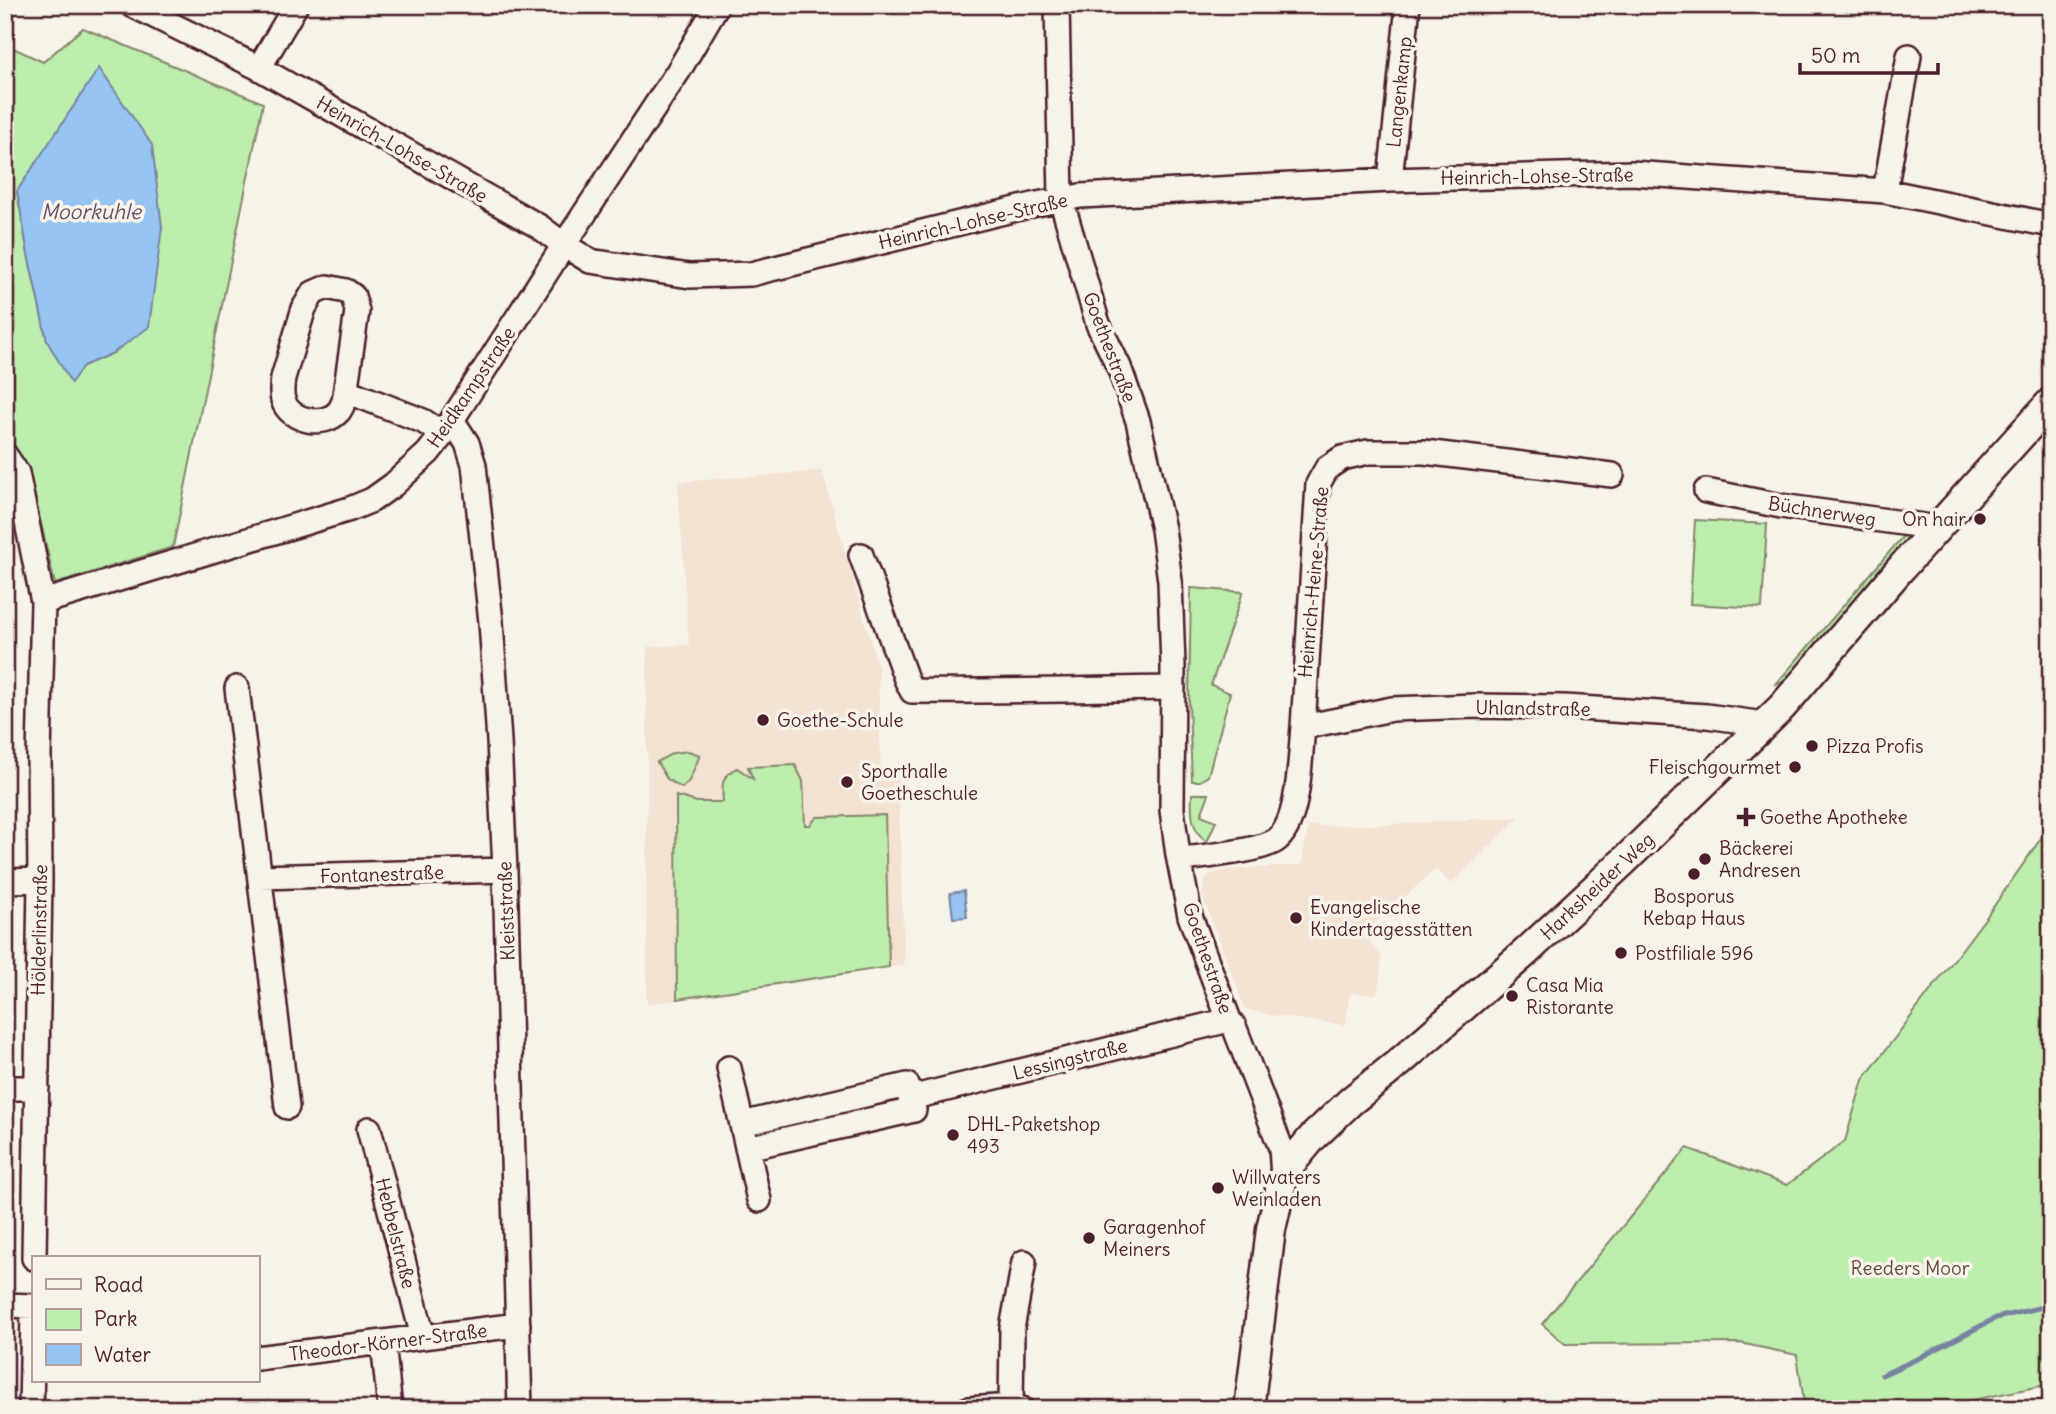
<svg xmlns="http://www.w3.org/2000/svg" width="2056" height="1414" font-family="Delius,sans-serif">
  <style>
    .built { fill: #f3e1d1 }
    .green { fill: #bdeead; stroke: #84866c; stroke-width: 2; fill-rule: evenodd }
    .water { fill: #96c4f0; stroke: #7882a1; stroke-width: 2 }
    .lines { fill: none; stroke-linecap: round; stroke-linejoin: round }
    .stream { stroke: #7882a1; stroke-width: 5 }
    .minor-casing { stroke: #4a1f2b; stroke-width: 28 }
    .major-casing { stroke: #4a1f2b; stroke-width: 33 }
    .minor { stroke: #f7f3e8; stroke-width: 23 }
    .major { stroke: #f7f3e8; stroke-width: 28 }
    .poi-dot { fill: #4a1f2b; stroke: #f7f3e8; stroke-width: 2.5 }
    .labels { text-anchor: middle; stroke-width: 7; stroke-linejoin: round; paint-order: stroke }
    .street-label { font-size: 19px; fill: #4a1f2b; stroke: #f7f3e8 }
    .poi-label { font-size: 19px; fill: #4a1f2b; stroke: #f7f3e8; text-anchor: start }
    .park-label { font-size: 19px; fill: #614845; stroke: #f7f3e8 }
    .water-label { font-size: 21px; font-style: italic; fill: #615166; stroke: #f7f3e8 }
  </style>
  <rect width="100%" height="100%" fill="#f7f3e8"/>
  <filter id="ink" filterUnits="userSpaceOnUse"><feTurbulence type="fractalNoise" baseFrequency=".0143" numOctaves="2"/><feDisplacementMap in="SourceGraphic" scale="14" xChannelSelector="R" yChannelSelector="G"/><feConvolveMatrix kernelMatrix="1 2 1 2 8 2 1 2 1" color-interpolation-filters="sRGB"/></filter>
  <g filter="url(#ink)">
    <!-- built -->
    <path class="built" d="M822,471L878,667L881,772L898,773L904,965L647,1004V647L689,645L678,482Z
      M1519,817L1451,884L1436,869L1363,934L1382,957L1377,994L1350,993L1345,1025L1275,1016L1245,1009L1202,895L1204,882L1211,874L1227,870L1302,865L1308,826L1376,825Z"/>
    <!-- green -->
    <path class="green" d="M83,28L263,103L173,547L55,584L30,476L5,433V44L43,62ZM17,191L113,353L83,366L47,341L28,254Z
      M1695,520L1767,524L1762,608L1690,604Z
      M1914,534L1786,681L1776,684L1904,535Z
      M1191,588L1243,592L1211,685L1230,693L1208,776L1200,781H1192L1189,705Z
      M688,751L700,755L689,781L682,788L667,779L657,762L673,753Z
      M795,765L803,781L805,825H810L817,817L885,815L889,967L677,999L676,796L697,802H723C722,786 720,776 737,768L753,779L748,767Z
      M1192,794H1209L1201,815L1216,821L1207,842C1191,831 1191,812 1192,794Z
      M2051,824V1384L1929,1409H1805L1797,1355L1740,1343L1565,1344L1542,1324L1687,1148L1787,1185L1845,1141L1863,1080L1987,916Z"/>
    <!-- water -->
    <path class="water" d="M99,68L152,145L162,227L149,327L113,353L83,366L71,383L47,341L28,254L17,191Z
      M964,891L967,917L953,918L950,893Z"/>
    <g class="lines">
      <!-- stream -->
      <path class="stream" d="M1882,1375L1919,1358L1996,1318L2051,1305"/>
      <defs>
        <path id="minor" d="M132,5L259,68L540,227L564,245L590,261L690,276L751,274L1037,204L1080,196L1390,180L1632,173L1885,191L2051,225
          M1057,5L1061,199L1098,324L1119,367L1138,421L1163,529L1170,581L1173,666L1172,810L1178,855L1190,916L1229,1020L1234,1026L1281,1148L1283,1177
          M259,68L296,5
          M1390,180L1408,5
          M1885,191L1909,56
          M327,287L346,291L353,296L357,311L344,401C344,402 340,410 339,411C325,428 290,422 283,400C281,393 282,385 283,378L304,308L313,293Z
          M347,391L423,421L443,434
          M452,420L467,443L474,465L491,622L499,741L505,870L520,1409
          M5,455L17,473L43,602L39,755L40,880L34,1258
          M1706,491L1781,506L1938,528
          M861,555L906,679L912,691C999,692 1086,689 1173,688
          M43,602L350,509L372,500L393,485L428,453L443,434L564,245L679,70L717,5
          M237,688L287,1107
          M1303,727L1392,709L1476,706L1564,707L1707,716L1764,724
          M1179,860C1203,856 1256,852 1275,841C1300,825 1300,755 1303,727L1318,484L1327,468L1342,458L1368,452H1424L1612,475
          M260,877L505,870
          M5,881L40,880
          M729,1068L759,1200
          M5,1088H37
          M742,1124L907,1085L910,1098L1229,1020
          M369,1129L423,1337
          M747,1148L914,1110L910,1098
          M5,1305L33,1306
          M383,1342L390,1409
          M257,1358L518,1325
          M1011,1408L1012,1329L1024,1262
          M31,1409L33,1312
          M968,1409L997,1407L1022,1409"/>
        <path id="major" d="M1249,1409L1271,1229L1283,1177L1293,1161L1312,1138L1351,1101L1401,1061L1526,952L1624,861L1782,707L1902,567L2051,402"/>
      </defs>
      <!-- minor casing -->
      <use href="#minor" class="minor-casing"/>
      <!-- major casing -->
      <use href="#major" class="major-casing"/>
      <!-- minor -->
      <use href="#minor" class="minor"/>
      <!-- major -->
      <use href="#major" class="major"/>
    </g>
  </g>
  <!-- markers -->
  <g class="poi-dot">
    <circle cx="1980" cy="519" r="7"/>
    <circle cx="763" cy="720" r="7"/>
    <circle cx="1812" cy="746" r="7"/>
    <circle cx="1795" cy="767" r="7"/>
    <circle cx="847" cy="782" r="7"/>
    <path d="M1742.5 806.5h7v7h7v7h-7v7h-7v-7h-7v-7h7z"/>
    <circle cx="1705" cy="859" r="7"/>
    <circle cx="1694" cy="874" r="7"/>
    <circle cx="1296" cy="918" r="7"/>
    <circle cx="1621" cy="953" r="7"/>
    <circle cx="1512" cy="996" r="7"/>
    <circle cx="953" cy="1135" r="7"/>
    <circle cx="1218" cy="1188" r="7"/>
    <circle cx="1089" cy="1238" r="7"/>
  </g>
  <g class="labels">
    <!-- street labels -->
    <g class="street-label">
      <text transform="translate(1399 92) rotate(-84)" y="7">Langenkamp</text>
      <text transform="translate(402 149) rotate(30)" y="7">Heinrich-Lohse-Straße</text>
      <text transform="translate(1537 176) rotate(-1)" y="7">Heinrich-Lohse-Straße</text>
      <text transform="translate(973 221) rotate(-13)" y="7">Heinrich-Lohse-Straße</text>
      <text transform="translate(1110 347) rotate(69)" y="7">Goethestraße</text>
      <text transform="translate(471 387) rotate(-56)" y="7">Heidkampstraße</text>
      <text transform="translate(1822 511) rotate(9)" y="7">Büchnerweg</text>
      <text transform="translate(1313 582) rotate(-85)" y="7">Heinrich-Heine-Straße</text>
      <text transform="translate(1533 708) rotate(1)" y="7">Uhlandstraße</text>
      <text transform="translate(382 874) rotate(-2)" y="7">Fontanestraße</text>
      <text transform="translate(1597 886) rotate(-43)" y="7">Harksheider Weg</text>
      <text transform="translate(506 911) rotate(-92)" y="7">Kleiststraße</text>
      <text transform="translate(39 930) rotate(-89)" y="7">Hölderlinstraße</text>
      <text transform="translate(1208 958) rotate(71)" y="7">Goethestraße</text>
      <text transform="translate(1070 1059) rotate(-14)" y="7">Lessingstraße</text>
      <text transform="translate(396 1233) rotate(76)" y="7">Hebbelstraße</text>
      <text transform="translate(388 1342) rotate(-7)" y="7">Theodor-Körner-Straße</text>
    </g>
    <!-- poi labels -->
    <g class="poi-label">
      <text x="1966" y="526" text-anchor="end">On hair</text>
      <text x="777" y="727">Goethe-Schule</text>
      <text x="1826" y="753">Pizza Profis</text>
      <text x="1781" y="774" text-anchor="end">Fleischgourmet</text>
      <text x="861" y="778">Sporthalle<tspan x="861" dy="22">Goetheschule</tspan></text>
      <text x="1760" y="824">Goethe Apotheke</text>
      <text x="1719" y="855">Bäckerei<tspan x="1719" dy="22">Andresen</tspan></text>
      <text x="1694" y="903" text-anchor="middle">Bosporus<tspan x="1694" dy="22">Kebap Haus</tspan></text>
      <text x="1310" y="914">Evangelische<tspan x="1310" dy="22">Kindertagesstätten</tspan></text>
      <text x="1635" y="960">Postfiliale 596</text>
      <text x="1526" y="992">Casa Mia<tspan x="1526" dy="22">Ristorante</tspan></text>
      <text x="967" y="1131">DHL-Paketshop<tspan x="967" dy="22">493</tspan></text>
      <text x="1232" y="1184">Willwaters<tspan x="1232" dy="22">Weinladen</tspan></text>
      <text x="1103" y="1234">Garagenhof<tspan x="1103" dy="22">Meiners</tspan></text>
    </g>
    <!-- park labels -->
    <g class="park-label">
      <text x="1910" y="1275">Reeders Moor</text>
    </g>
    <!-- water labels -->
    <g class="water-label">
      <text x="91" y="219">Moorkuhle</text>
    </g>
  </g>
  <!-- margin -->
  <rect width="2056" height="1414" fill="none" stroke="#f7f3e8" stroke-width="28"/>
  <rect x="14" y="14" width="2028" height="1386" fill="none" stroke="#4a1f2b" stroke-width="2.5" filter="url(#ink)"/>
  <!-- legend -->
  <rect x="32" y="1256" width="228" height="126" fill="#f7f3e8" stroke="#b29e9c" stroke-width="2"/>
  <rect x="46" y="1279" width="35" height="10" fill="#f7f3e8" stroke="#b29e9c" stroke-width="2"/>
  <text x="94" y="1292" font-size="21" fill="#4a1f2b">Road</text>
  <rect x="46" y="1309" width="35" height="21" fill="#bdeead" stroke="#b29e9c" stroke-width="2"/>
  <text x="94" y="1326" font-size="21" fill="#4a1f2b">Park</text>
  <rect x="46" y="1344" width="35" height="21" fill="#96c4f0" stroke="#b29e9c" stroke-width="2"/>
  <text x="94" y="1362" font-size="21" fill="#4a1f2b">Water</text>
  <!-- scale -->
  <path d="M1800 63v10h138v-10" fill="none" stroke="#4a1f2b" stroke-width="3.5"/>
  <text x="1811" y="63" font-size="21" fill="#4a1f2b" stroke="#f7f3e8" stroke-width="5" paint-order="stroke">50 m</text>
</svg>
